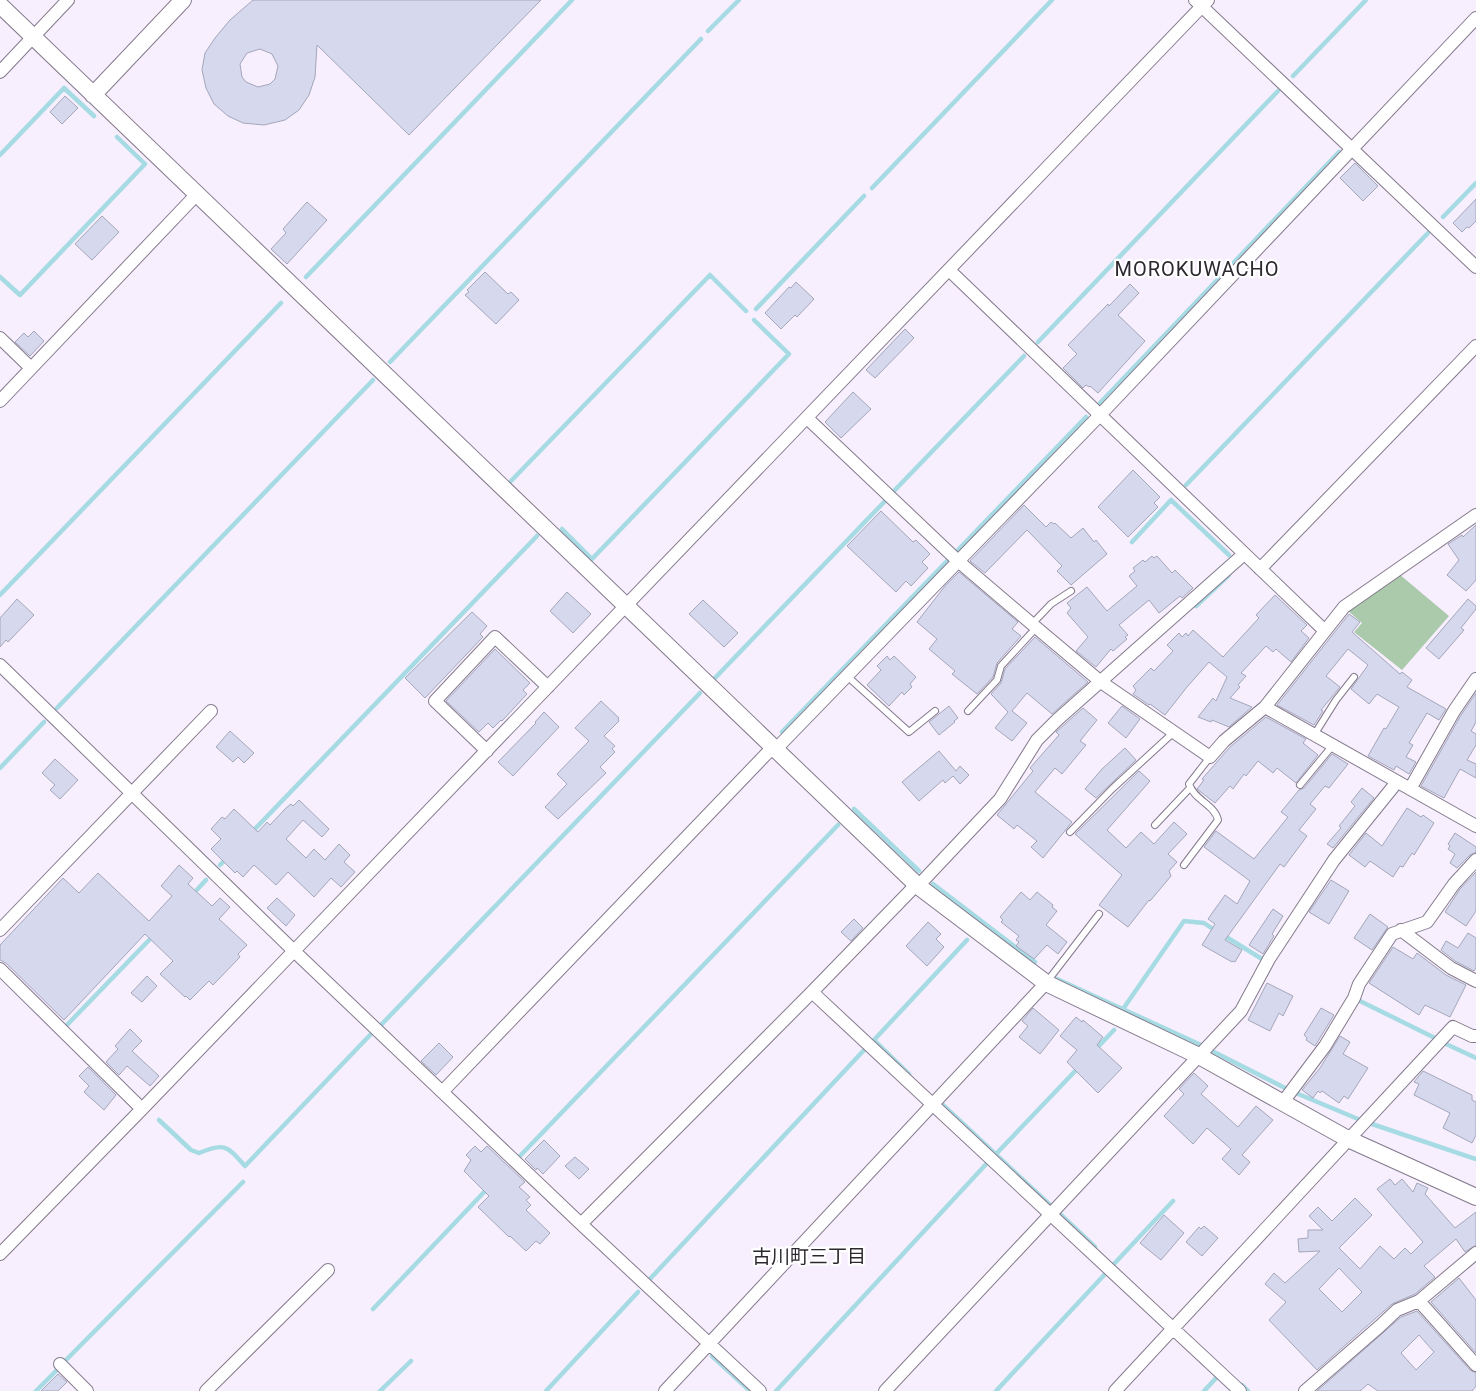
<svg xmlns="http://www.w3.org/2000/svg" width="1476" height="1391" font-family="Roboto,'Noto Sans JP',sans-serif">
  <style>
    .green { fill: #aacaab }
    .lines { fill: none; stroke-linecap: round; stroke-linejoin: round }
    .stream { stroke: #a6dbe3; stroke-width: 4.5 }
    .building { fill: #d6d8ed; stroke: #a4a6ba; fill-rule: evenodd }
    .service-casing { stroke: #847a8c; stroke-width: 8 }
    .minor-casing { stroke: #847a8c; stroke-width: 14 }
    .tertiary-casing { stroke: #847a8c; stroke-width: 18 }
    .service { stroke: #fff; stroke-width: 6 }
    .minor { stroke: #fff; stroke-width: 12 }
    .tertiary { stroke: #fff; stroke-width: 16 }
    .labels { text-anchor: middle; stroke-width: 4.5; stroke-linejoin: round; paint-order: stroke }
    .neighbourhood-label { font-size: 19px; fill: #2c282f; stroke: #fff }
    .quarter-label { font-size: 20px; letter-spacing: 1px; fill: #2c282f; stroke: #fff }
  </style>
  <rect width="100%" height="100%" fill="#f7eefe"/>
  <!-- green -->
  <path class="green" d="M1399,574L1449,616L1402,670L1354,632L1362,623L1347,610Z"/>
  <g class="lines">
    <!-- stream -->
    <path class="stream" d="M708,31L739,0
      M1293,76L1366,0
      M0,155L64,88L94,116
      M872,188L1052,0
      M1443,217L1476,183
      M0,277L20,295L145,164L117,137
      M306,277L572,0
      M756,309L864,196
      M1038,342L1278,91
      M390,362L701,39
      M1100,403L1339,152
      M511,481L710,275L746,311
      M1186,485L1428,233
      M893,492L1024,356
      M562,529L592,559L789,354L754,320
      M1132,542L1171,500L1229,555
      M957,551L1086,417
      M0,595L281,303
      M1196,606L1229,575
      M715,678L886,500
      M57,708L373,380
      M782,732L948,560
      M0,768L44,722
      M854,809L919,871
      M252,832L537,536
      M220,865L228,857
      M933,884L1035,962
      M193,894L206,880
      M1223,935L1262,959
      M1057,979L1201,1045
      M1358,1000L1435,1038
      M1123,1009L1184,921L1204,923L1216,931
      M381,1025L700,693
      M65,1027L153,936
      M1444,1043L1476,1058
      M1095,1050L1114,1030
      M1214,1052L1287,1089
      M909,1074L874,1040L967,940
      M1296,1093L1358,1119
      M943,1105L1050,1205
      M159,1120L191,1150L199,1153C225,1142 227,1146 245,1166L371,1034
      M1372,1124L1476,1159
      M996,1154L1079,1067
      M520,1156L838,825
      M1059,1213L1095,1247
      M1113,1265L1173,1201
      M649,1280L865,1049
      M373,1309L487,1189
      M712,1356L750,1391
      M66,1360L243,1182
      M1242,1385L1248,1391
      M36,1391L58,1369
      M380,1391L411,1361
      M546,1391L638,1292
      M776,1391L989,1161
      M996,1391L1106,1273
      M1204,1391L1218,1376"/>
  </g>
  <!-- building -->
  <path class="building" d="M253,0H541L409,135L317,45L315,77L309,95L299,110L285,120L264,125L243,123L228,116L214,104L206,88L202,70L205,53L215,38L230,20ZM260,49L272,54L278,66L275,79L270,84L258,87L246,82L242,77L240,64L247,53Z
    M65,96L78,108L62,124L50,112Z
    M1355,163L1378,186L1363,201L1340,178Z
    M1476,199V221L1469,228L1467,227L1462,232L1453,223Z
    M307,202L327,220L287,264L271,249L286,233L283,229Z
    M102,216L119,232L92,260L75,244Z
    M485,272L508,294L511,292L519,300L496,324L465,295L469,292L467,290Z
    M796,282L814,299L797,317L795,315L781,329L765,313L789,287L791,288Z
    M1130,284L1139,293L1118,315L1145,341L1098,393L1090,386L1089,387L1086,385L1083,388L1063,368L1077,354L1068,345L1108,304L1109,306Z
    M905,329L914,338L875,378L866,370Z
    M34,331L44,341L30,356L15,342L24,333L28,337Z
    M853,392L871,409L841,438L825,422Z
    M1133,470L1160,497L1154,503L1158,507L1128,537L1098,507Z
    M1024,505L1046,527L1051,522L1054,524L1055,523L1071,538L1083,528L1094,542L1096,540L1107,554L1071,585L1057,571L1062,566L1027,530L985,573L970,561Z
    M881,511L913,542L916,540L930,554L922,562L928,568L911,586L906,581L896,592L847,546Z
    M1476,525V580L1466,591L1447,575L1459,560L1448,544L1462,535L1463,537Z
    M1152,556L1154,558L1157,556L1172,573L1175,570L1193,588L1182,598L1180,596L1159,613L1149,600L1119,625L1128,635L1125,637L1127,639L1113,651L1111,649L1096,667L1076,651L1088,637L1067,613L1071,608L1067,603L1087,587L1107,611L1137,586L1129,576L1135,571L1133,568L1143,560L1145,562Z
    M959,572L1018,622L1012,629L1021,636L997,663L993,677L977,694L952,674L955,671L929,649L937,639L917,622L945,586Z
    M567,592L591,614L573,633L550,611Z
    M1275,595L1307,625L1301,631L1309,638L1291,662L1276,649L1273,652L1266,646L1241,673L1246,676L1238,685L1240,687L1230,698L1252,707L1229,727L1212,720L1211,722L1198,717L1213,698L1216,701L1227,677L1209,662L1187,687L1165,715L1150,704L1149,705L1133,694L1136,690L1133,686L1151,668L1154,671L1173,651L1167,645L1179,633L1182,637L1186,633L1188,636L1193,630L1223,657L1259,618L1256,615Z
    M17,599L34,615L8,642L6,640L0,647V618Z
    M1468,599L1476,606V609L1461,628L1464,630L1439,659L1426,648Z
    M703,600L738,633L724,647L689,614Z
    M472,612L487,626L480,634L483,637L425,698L405,678Z
    M1349,614L1360,622L1352,632L1400,674L1402,672L1412,680L1407,687L1446,709L1439,720L1427,713L1409,743L1413,745L1406,757L1416,762L1409,774L1396,766L1394,770L1368,756L1384,728L1386,729L1399,707L1377,694L1369,704L1351,689L1368,665L1348,649L1326,676L1340,687L1321,710L1323,711L1314,725L1277,705Z
    M1035,637L1088,682L1052,714L1027,693L1012,711L1027,723L1012,741L995,728L1008,712L991,694L1001,683L1005,669Z
    M495,649L530,683L523,690L527,694L502,721L501,720L493,728L488,723L479,732L446,701Z
    M887,656L890,660L894,656L916,677L910,684L912,687L904,695L902,692L889,706L867,685L881,670L877,666Z
    M1476,693V722L1471,731L1476,734V745L1467,760L1476,764V778L1460,769L1444,798L1421,786L1461,715Z
    M601,701L619,718L618,719L619,721L604,736L615,746L612,749L615,752L600,767L606,773L558,819L545,807L567,784L557,774L589,741L575,728Z
    M949,706L958,718L954,721L955,722L939,735L929,722Z
    M1122,706L1140,719L1126,738L1108,723Z
    M1083,708L1097,720L1080,741L1086,745L1062,774L1055,768L1035,792L1072,822L1043,858L1031,847L1037,841L1017,825L1014,829L997,815L1033,771L1030,768L1059,735L1056,732Z
    M544,712L559,727L513,776L498,762L536,723L535,722Z
    M1266,717L1306,739L1303,743L1318,755L1296,783L1277,768L1273,773L1258,761L1246,776L1244,774L1233,789L1230,786L1215,803L1197,789L1204,780L1202,779L1230,747Z
    M230,731L254,753L244,763L238,757L233,762L216,747Z
    M1125,748L1136,760L1096,798L1085,789L1102,769Z
    M939,751L956,771L960,766L969,775L960,784L953,776L945,783L943,780L919,801L902,782Z
    M1332,754L1348,764L1329,788L1325,786L1310,804L1316,809L1299,830L1307,836L1284,867L1280,864L1225,940L1242,950L1235,962L1233,961L1232,962L1202,945L1215,924L1208,919L1225,895L1237,904L1250,881L1204,847L1216,831L1254,859L1288,817L1281,812L1299,790L1304,788Z
    M55,759L78,780L60,799L50,790L55,785L42,773Z
    M1139,771L1150,781L1107,830L1126,848L1141,832L1154,844L1174,822L1187,834L1168,854L1177,862L1169,871L1171,876L1150,901L1149,900L1128,927L1099,905L1122,875L1075,834Z
    M1362,788L1374,798L1333,848L1327,844L1341,828L1339,826L1355,806L1351,802Z
    M299,800L329,829L322,837L303,820L286,839L306,858L314,849L325,860L339,844L350,855L344,862L355,872L341,887L331,878L314,897L288,872L276,885L254,865L243,877L237,871L235,873L211,849L221,839L211,829L222,817L225,819L234,809L258,832L267,822L270,825L286,808L291,804L293,806Z
    M1407,808L1421,817L1423,815L1434,823L1414,855L1412,853L1403,867L1400,866L1393,877L1370,861L1365,867L1349,855L1366,833L1382,846Z
    M1455,833L1476,847V852L1470,855L1457,868L1450,863L1455,854L1448,849L1450,846L1448,844Z
    M179,865L193,878L188,884L212,906L220,898L230,907L219,919L247,945L238,954L240,957L213,985L209,981L190,1000L186,996L185,997L160,974L173,961L145,934L64,1020L6,963L0,960V945L63,878L79,893L98,873L149,921L172,896L161,886Z
    M1476,872V911L1466,926L1445,912L1460,889Z
    M1331,880L1349,891L1329,924L1309,912Z
    M1021,892L1030,900L1037,892L1053,905L1052,907L1057,911L1046,925L1067,942L1058,954L1047,945L1034,959L1016,946L1019,942L1016,940L1019,936L1001,922L1003,920L1000,917Z
    M277,898L295,915L286,926L267,908Z
    M1273,909L1283,916L1272,934L1274,936L1263,954L1249,945Z
    M1370,914L1388,927L1372,950L1354,938Z
    M854,919L863,928L851,941L841,932Z
    M928,922L941,934L936,939L944,947L927,966L906,946Z
    M1468,933L1476,938V968L1474,971L1455,961L1441,950L1446,941L1458,948Z
    M1393,947L1413,959L1417,953L1446,975L1466,985L1450,1017L1425,1005L1419,1015L1369,983Z
    M147,976L157,986L142,1002L131,993Z
    M1267,983L1293,996L1283,1016L1279,1013L1270,1031L1248,1020Z
    M1033,1008L1059,1030L1040,1054L1019,1037L1028,1026L1022,1021Z
    M1321,1008L1334,1015L1315,1046L1306,1040L1307,1038L1304,1035Z
    M1076,1017L1082,1022L1083,1020L1103,1037L1097,1045L1122,1068L1098,1093L1067,1062L1077,1050L1060,1036Z
    M130,1029L142,1041L132,1051L159,1076L150,1086L127,1066L119,1075L106,1062L118,1049L115,1046Z
    M1340,1036L1350,1042L1343,1054L1368,1068L1348,1099L1344,1096L1339,1103L1322,1091L1320,1093L1318,1091L1313,1098L1302,1090L1320,1068Z
    M439,1043L453,1057L436,1075L421,1061Z
    M88,1067L116,1095L104,1110L84,1092L89,1086L79,1076Z
    M1423,1071L1472,1095V1100L1476,1102V1135L1472,1143L1443,1128L1450,1113L1414,1095L1419,1084L1414,1082Z
    M1194,1073L1208,1086L1201,1094L1238,1127L1256,1106L1273,1120L1242,1155L1250,1162L1239,1175L1222,1159L1231,1149L1207,1128L1193,1144L1164,1116L1184,1094L1179,1089Z
    M544,1140L560,1156L543,1174L537,1168L536,1170L525,1159Z
    M475,1146L481,1152L487,1146L525,1182L519,1187L530,1197L526,1200L531,1205L526,1210L550,1233L540,1244L536,1241L526,1251L510,1236L509,1237L478,1207L489,1196L464,1171L471,1160L466,1155Z
    M575,1157L589,1169L579,1179L565,1166Z
    M1390,1179L1395,1185L1402,1179L1413,1192L1417,1183L1428,1188L1425,1194L1455,1228L1476,1212V1245L1465,1252L1456,1239L1424,1266L1435,1277L1415,1294L1392,1304L1317,1370L1269,1320L1286,1302L1265,1284L1274,1273L1285,1283L1320,1251L1299,1252L1298,1239L1308,1238V1230H1323L1309,1216L1318,1207L1332,1221L1355,1198L1372,1215L1339,1248L1360,1269L1380,1246L1394,1259L1405,1248L1411,1254L1423,1242L1377,1189ZM1339,1268L1362,1292L1342,1312L1319,1289Z
    M1164,1215L1184,1233L1161,1260L1140,1243Z
    M1204,1226L1218,1238L1202,1256L1186,1242L1199,1227L1201,1229Z
    M1459,1278L1476,1300V1353L1431,1302Z
    M1417,1311L1470,1370L1476,1373V1386L1472,1391H1378L1368,1384L1360,1391H1317L1401,1317ZM1419,1335L1434,1352L1416,1370L1401,1353Z
    M58,1374L67,1382L58,1391H41Z"/>
  <g class="lines">
    <defs>
      <path id="service" d="M1032,624L1051,604L1071,591
        M847,676L909,732L935,711
        M968,711L997,680L1001,666L1036,628
        M1314,735L1336,700L1354,677
        M1300,785L1333,745
        M1155,825L1190,788
        M1070,832L1112,789L1174,732
        M1184,865L1218,820C1215,805 1194,800 1189,784L1210,757
        M1046,983L1099,914"/>
      <path id="minor" d="M1195,0L1476,267
        M0,72L68,0
        M949,270L1324,630
        M0,338L31,368
        M0,401L197,194
        M807,418L958,561L1032,624L1101,682L1210,757L1224,741L1265,707L1476,826
        M1260,569L1476,346
        M0,665L294,951L581,1224L760,1391
        M1265,707L1344,607L1476,515
        M775,750L1100,415L1476,18
        M487,751L435,701L495,637L548,687
        M1410,789L1454,711L1476,679
        M918,886L1000,799L1037,740L1057,720L1244,554
        M0,930L211,711
        M1401,930L1451,968L1476,981
        M0,969L142,1109
        M812,992L1240,1391
        M443,1091L772,748
        M1283,1102L1325,1046L1354,998L1359,984L1392,934L1427,922L1454,884L1476,860
        M581,1224L812,992L916,885
        M0,1254L142,1109L1208,0
        M1419,1301L1476,1365
        M60,1364L87,1391
        M206,1391L328,1270
        M665,1391L1046,983
        M885,1391L1241,1011L1269,959L1334,860L1397,782
        M1115,1391L1453,1027L1472,1036H1476
        M1305,1391L1380,1326L1397,1310L1419,1301L1476,1253"/>
      <path id="tertiary" d="M0,5L918,886L1046,983L1199,1056L1348,1139L1476,1197
        M93,95L183,0"/>
    </defs>
    <!-- service casing -->
    <use href="#service" class="service-casing"/>
    <!-- minor casing -->
    <use href="#minor" class="minor-casing"/>
    <!-- tertiary casing -->
    <use href="#tertiary" class="tertiary-casing"/>
    <!-- service -->
    <use href="#service" class="service"/>
    <!-- minor -->
    <use href="#minor" class="minor"/>
    <!-- tertiary -->
    <use href="#tertiary" class="tertiary"/>
  </g>
  <g class="labels">
    <!-- neighbourhood labels -->
    <g class="neighbourhood-label">
      <text x="809" y="1263">古川町三丁目</text>
    </g>
    <!-- quarter labels -->
    <g class="quarter-label">
      <text x="1197" y="276">MOROKUWACHO</text>
    </g>
  </g>
</svg>
